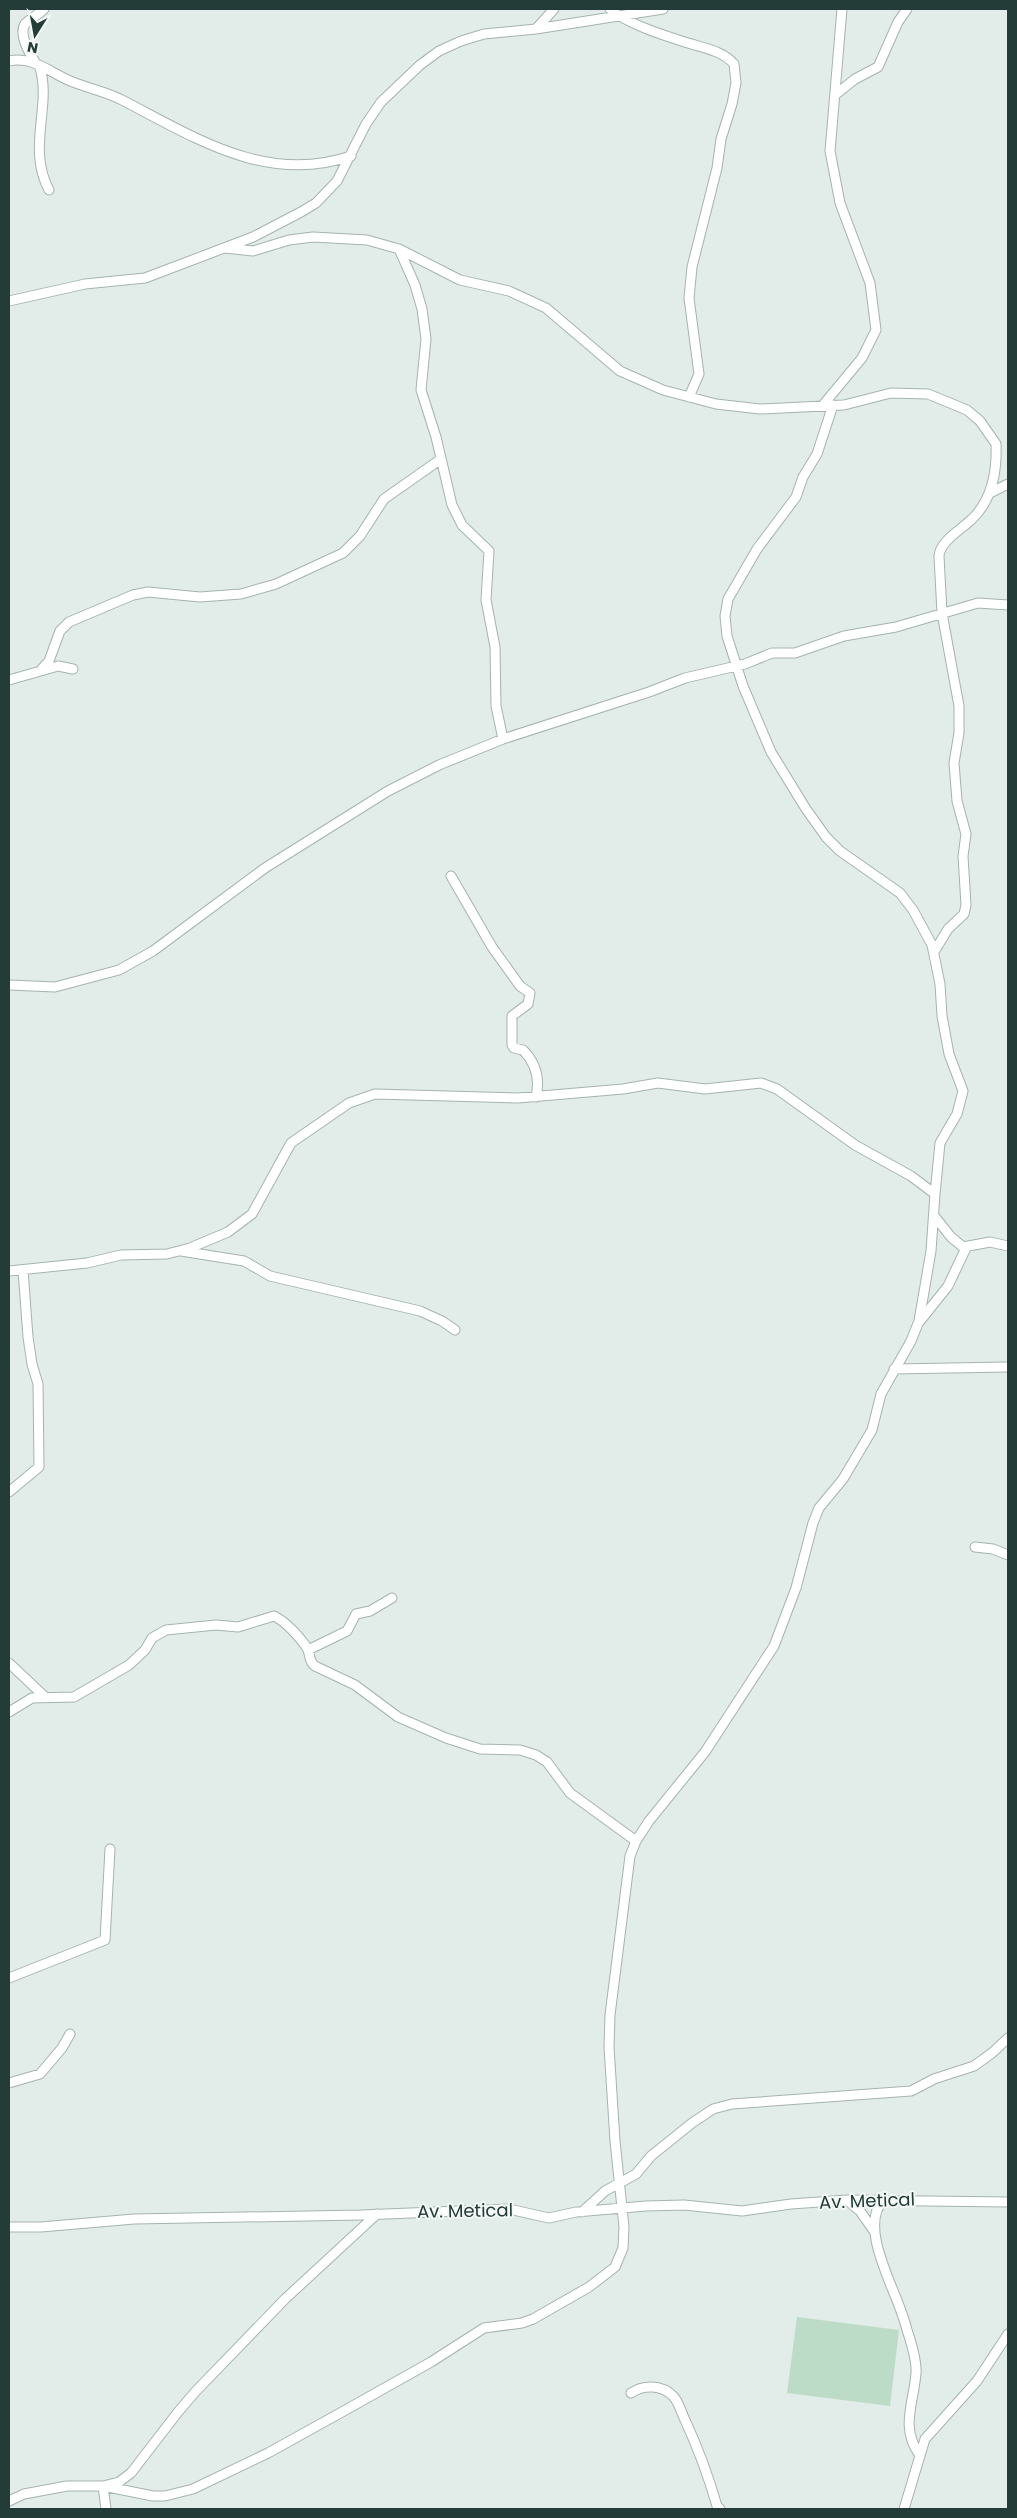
<svg xmlns="http://www.w3.org/2000/svg" width="1017" height="2518" font-family="Poppins,sans-serif">
  <style>
    .green { fill: #bcdcc8 }
    .lines { fill: none; stroke-linecap: round; stroke-linejoin: round }
    .minor-casing { stroke: #a5b4b0; stroke-width: 11 }
    .minor { stroke: #fff; stroke-width: 9 }
    .labels { text-anchor: middle; stroke-width: 4; stroke-linejoin: round; paint-order: stroke }
    .street-label { font-size: 18px; fill: #233c38; stroke: #f3f8f6 }
  </style>
  <rect width="100%" height="100%" fill="#e2ece8"/>
  <!-- green -->
  <path class="green" d="M797,2317L899,2330L890,2406L787,2393Z"/>
  <g class="lines">
    <defs>
      <path id="minor" d="M610,9C627,24 666,36 688,43C704,48 723,51 734,64L736,83L732,104L721,139L717,168L692,267L689,298L699,374L689,397
        M536,29L554,9
        M9,61C32,56 48,71 68,80C86,88 105,91 122,100C194,137 266,185 351,156
        M35,62C30,54 18,35 25,24C30,19 39,14 44,9
        M39,65C53,104 26,147 49,190
        M835,95L855,79L878,67L898,22L907,9
        M225,248L253,251L289,240L313,237L367,240L399,249L460,280L509,291L546,308L620,371L663,390L716,404L760,409L844,405L891,393L928,394L967,410L980,421L996,444C997,470 992,500 972,519C962,529 940,541 939,556L942,613L959,706V733L954,763L957,801L966,834L963,856L966,905L964,914L948,929L934,952
        M399,249L415,285L422,309L426,339L421,390L436,437L452,505L462,525L489,551L486,600L495,647L496,706L503,739
        M9,301L85,284L145,278L253,237L301,212L316,203L337,181L366,124L381,102L420,65L439,51L461,41L484,34L536,29L663,9
        M823,405L862,358L876,330L870,283L840,203L830,151L842,9
        M833,405L817,454L803,477L796,497L757,549L728,599L725,616L727,636L743,686L771,752L806,809L826,837L840,851L900,893L913,910L932,945L940,984L942,1016L949,1054L963,1091L957,1114L940,1143L935,1194
        M990,493L1008,484
        M41,670L49,661L60,631L69,622L133,595L148,592L200,597L241,594L276,584L343,553L360,536L384,499L441,459
        M9,680L58,666L73,669
        M451,876L492,947L520,986L530,993L528,1004L512,1016V1045L514,1048L523,1050C536,1063 540,1079 536,1097
        M9,985L55,987L119,970L153,951L265,868L388,791L439,765L503,739L649,692L685,678L745,664L772,653H795L844,636L896,627L978,603L1008,605
        M935,1217L951,1237L963,1247L990,1242L1008,1246
        M181,1251L244,1261L270,1276L420,1311L442,1321L455,1330
        M9,1271L87,1263L121,1255L167,1254L190,1248L228,1232L252,1214L291,1143L349,1103L375,1094L518,1098L623,1089L658,1083L705,1089L761,1083L777,1089L855,1145L911,1176L935,1194L931,1251L919,1321L911,1341L881,1394L872,1430L843,1479L819,1508L813,1523L796,1588L774,1646L705,1752L649,1821L636,1841L630,1856L610,2015L609,2047L615,2141L624,2227L623,2248L615,2267L589,2287L533,2319L522,2323L484,2328L431,2362L342,2412L268,2453L193,2489L165,2496H153L103,2486H67L24,2494L9,2501
        M920,1321L948,1286L966,1248
        M894,1369L1008,1367
        M9,1492L39,1467L38,1384L32,1364L28,1337L23,1270
        M975,1547L993,1549L1008,1555
        M308,1650L347,1631L356,1614L370,1611L392,1598
        M9,1663L44,1696
        M9,1712L32,1698L74,1697L129,1665L145,1650L152,1638L166,1630L216,1625L238,1627L274,1616C285,1621 300,1637 307,1648C311,1655 308,1661 315,1666L355,1685L398,1717L446,1738L480,1749L520,1750L536,1755L547,1762L570,1793L636,1841
        M9,1978L105,1940L110,1849
        M9,2083L40,2074L62,2048L70,2034
        M884,2199C858,2225 893,2285 902,2314C905,2321 906,2328 909,2336C912,2346 917,2361 916,2373C914,2402 900,2427 919,2454
        M847,2200L860,2211L874,2231
        M582,2212L605,2191L636,2174L651,2156L692,2123L713,2109L732,2104L911,2091L934,2079L974,2066L992,2053L1008,2038
        M9,2227H41L134,2219L361,2215L509,2209L549,2218L576,2212L646,2206L684,2205L742,2211L791,2204L847,2200L1008,2202
        M631,2393C644,2384 662,2385 673,2396C679,2402 681,2412 685,2420C699,2450 708,2475 717,2506L720,2509
        M106,2509L103,2486L119,2482L131,2473L178,2412L196,2391L285,2299L377,2214
        M904,2509L925,2439L977,2381L1008,2334"/>
    </defs>
    <!-- minor casing -->
    <use href="#minor" class="minor-casing"/>
    <!-- minor -->
    <use href="#minor" class="minor"/>
  </g>
  <g class="labels">
    <!-- street labels -->
    <g class="street-label">
      <text transform="translate(867 2201) rotate(-2)" y="6">Av. Metical</text>
      <text transform="translate(465 2211) rotate(-1)" y="6">Av. Metical</text>
    </g>
  </g>
  <!-- border -->
  <rect width="1017" height="2518" fill="none" stroke="#233c38" stroke-width="20"/>
  <!-- north arrow -->
  <g transform="translate(35 35) rotate(191)" stroke="#f3f8f6" stroke-width="4" paint-order="stroke">
  <path d="M0-4L9 19L0 12L-9 19Z" fill="#233c38"/>
  <text y="-8" font-size="14" font-weight="bold" text-anchor="middle" fill="#233c38">N</text>
  </g>
</svg>
